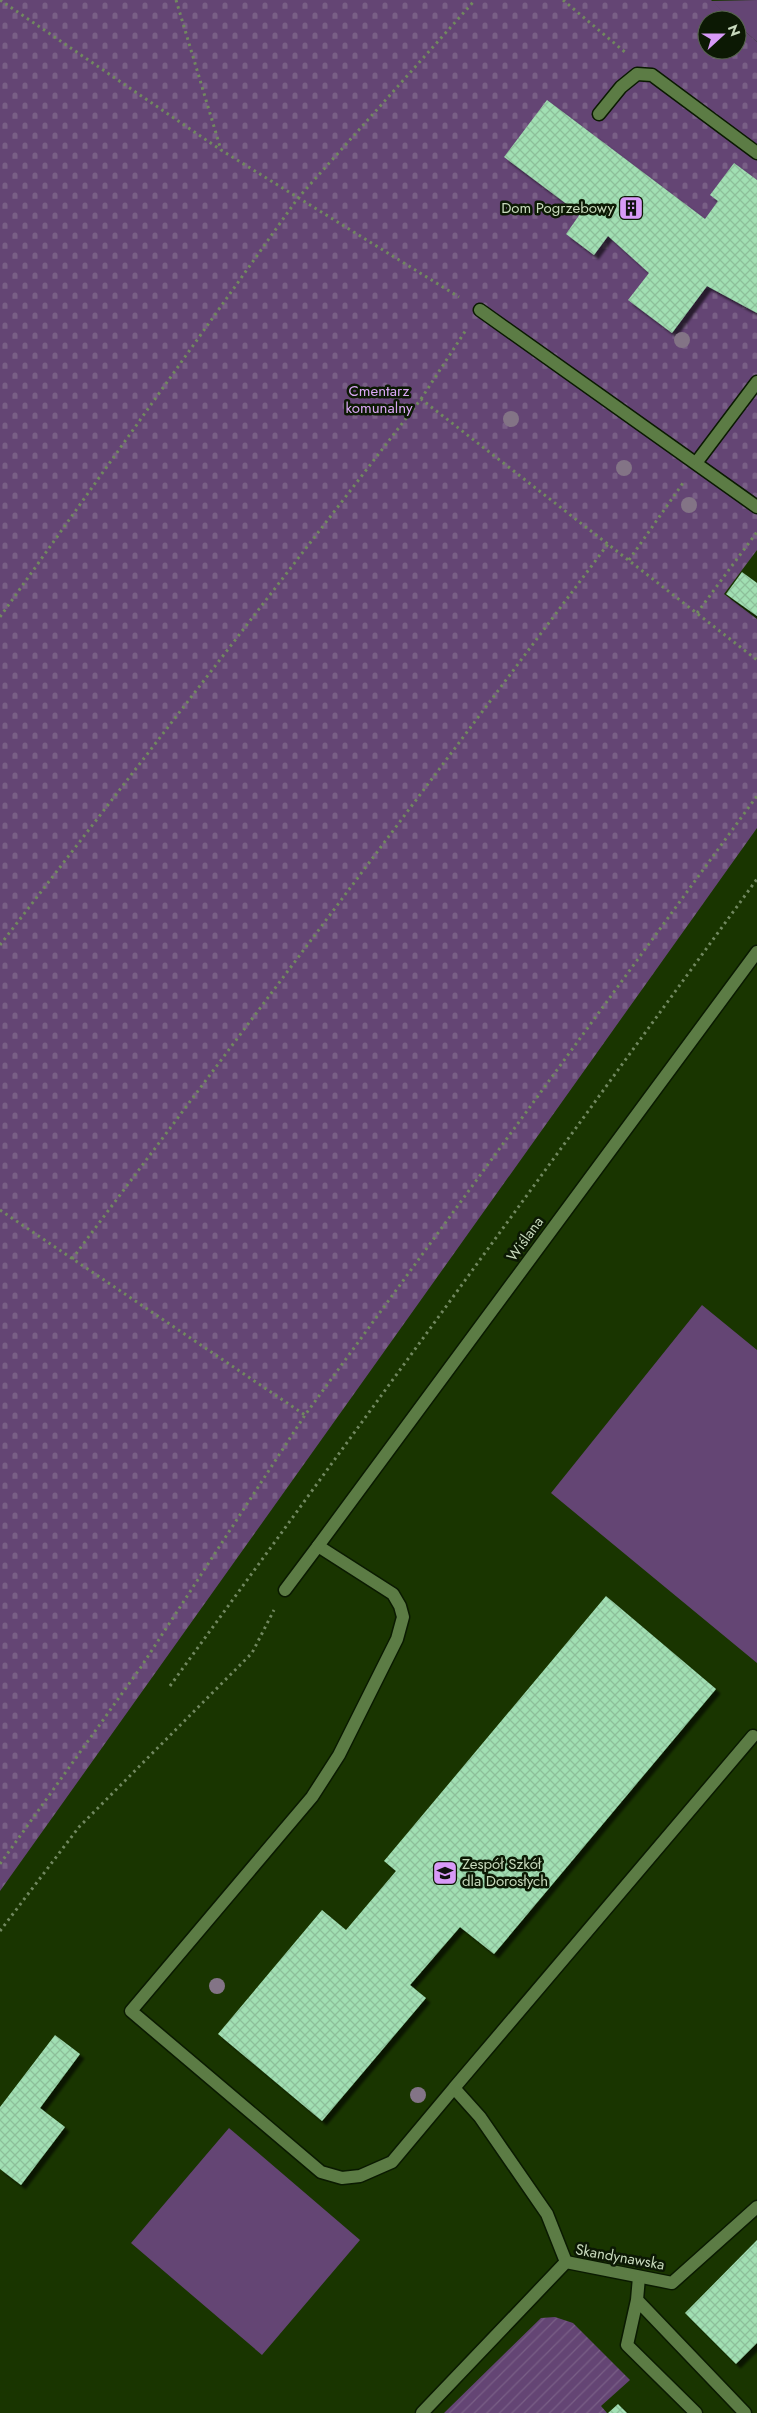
<svg xmlns="http://www.w3.org/2000/svg" width="757" height="2413" font-family="Jost,sans-serif">
  <style>
    .grass { fill: #644574 }
    .cemetery { fill: url(#cemetery-stones) }
    .garden { fill: url(#garden-furrows) }
    .building { fill: url(#building-cross-hatch); filter: url(#shadow) }
    .lines { fill: none; stroke-linecap: round; stroke-linejoin: round }
    .service-casing { stroke: #0a1a01; stroke-width: 15 }
    .minor-casing { stroke: #0a1a01; stroke-width: 15 }
    .path { stroke: #71885f; stroke-width: 3; stroke-dasharray: 2.5 4; stroke-linecap: butt }
    .service { stroke: #5c7c45; stroke-width: 12 }
    .minor { stroke: #5c7c45; stroke-width: 12 }
    .tree { fill: #837486 }
    .labels { text-anchor: middle; stroke-width: 5; stroke-linejoin: round; paint-order: stroke }
    .poi-label { font-size: 15px; fill: #c7d9bc; stroke: #0c1904; text-anchor: end }
    .park-label { font-size: 15px; fill: #daa8f4; stroke: #0c1904 }
    .street-label { font-size: 15px; fill: #c7d9bc; stroke: #0c1904 }
  </style>
  <defs>
    <pattern id="cemetery-stones" width="16" height="16" patternUnits="userSpaceOnUse" patternTransform="scale(1.25)"><rect width="16" height="16" fill="#644574"/><path d="M2 7V4a2 2 0 0 1 4 0v3zM10 15v-3a2 2 0 0 1 4 0v3z" fill="#795f86"/></pattern>
    <pattern id="garden-furrows" width="10" height="10" patternUnits="userSpaceOnUse" patternTransform="scale(1.25)"><rect width="10" height="10" fill="#644574"/><path d="M-1 1l2-2M0 10L10 0M9 11l2-2" fill="none" stroke="#795f86"/></pattern>
    <pattern id="building-cross-hatch" width="8" height="8" patternUnits="userSpaceOnUse" patternTransform="scale(1.25)"><rect width="8" height="8" fill="#a1dfb3"/><path d="M0 0l8 8M0 8l8-8" fill="none" stroke="#8dbf9a"/></pattern>
    <filter id="shadow"><feDropShadow dx="4.5" dy="4.5" stdDeviation="1" flood-color="#0009"/></filter>
  </defs>
  <rect width="100%" height="100%" fill="#193500"/>
  <!-- grass -->
  <path class="grass" d="M757,0V42L737,24V20H732L711,1Z
    M702,1305L757,1350V1663L551,1493Z
    M229,2128L360,2240L262,2355L131,2243Z"/>
  <!-- cemetery -->
  <path class="cemetery" d="M0,0H711L732,20H707V50H737V24L757,42V550L724,594L757,619V828L0,1891Z"/>
  <!-- garden -->
  <path class="garden" d="M555,2317L573,2323L630,2380L601,2406L607,2413H444L541,2318Z"/>
  <!-- building -->
  <path class="building" d="M547,100L705,219L718,201L710,195L734,163L757,180V313L707,286L672,333L628,300L649,273L608,236L594,255L566,234L580,214L504,157Z
    M742,572L757,583V616L726,594Z
    M606,1596L716,1689L494,1954L460,1927L410,1985L426,1998L322,2121L218,2034L322,1910L346,1930L396,1871L384,1861Z
    M55,2035L80,2054L40,2108L65,2127L21,2185L0,2169V2107Z
    M757,2240V2343L736,2364L685,2313Z
    M618,2404L627,2413H608Z"/>
  <g class="lines">
    <defs>
      <path id="service" d="M599,114L621,87L637,74L652,75L757,153
        M480,310L757,507
        M696,463L757,382
        M285,1590L318,1546L393,1594L400,1606L403,1617L397,1639L339,1755L312,1797L131,2011L321,2172L342,2178L360,2176L392,2162L454,2088
        M566,2262L547,2214L480,2117L454,2088L753,1736
        M639,2277L637,2300L627,2345L696,2413
        M637,2300L745,2413"/>
      <path id="minor" d="M318,1546L757,952
        M422,2413L566,2262L672,2283L757,2207"/>
    </defs>
    <!-- service casing -->
    <use href="#service" class="service-casing"/>
    <!-- minor casing -->
    <use href="#minor" class="minor-casing"/>
    <!-- path -->
    <path class="path" d="M0,0L221,150L459,297
      M176,0L221,150
      M563,0L626,53
      M421,399L466,330
      M629,560L683,483
      M697,613L757,532
      M0,617L298,198L475,0
      M0,945L421,399L757,660
      M0,1210L305,1415L757,796
      M72,1259L608,544
      M170,1686L757,879
      M0,1864L141,1667L305,1415
      M0,1931L79,1827L252,1653L274,1610"/>
    <!-- service -->
    <use href="#service" class="service"/>
    <!-- minor -->
    <use href="#minor" class="minor"/>
  </g>
  <!-- trees -->
  <g class="tree">
    <circle cx="682" cy="340" r="8"/>
    <circle cx="511" cy="419" r="8"/>
    <circle cx="624" cy="468" r="8"/>
    <circle cx="689" cy="505" r="8"/>
    <circle cx="217" cy="1986" r="8"/>
    <circle cx="418" cy="2095" r="8"/>
  </g>
  <!-- icons -->
  <defs>
    <symbol id="building-square" viewBox="-11 -11 22 22"><rect x="-9" y="-9" width="18" height="18" rx="4" fill="#d89af8" stroke="#0c1904"/><path d="M-4-6H4V6H1V3H-1V6H-4ZM-2.5-4.3h1.7v1.8h-1.7ZM.8-4.3h1.7v1.8H.8ZM-2.5-1h1.7V.8h-1.7ZM.8-1h1.7V.8H.8Z" fill="#111"/></symbol>
    <symbol id="school-square" viewBox="-11 -11 22 22"><rect x="-9" y="-9" width="18" height="18" rx="4" fill="#d89af8" stroke="#0c1904"/><path d="M0-5L7-2L0 1L-7-2ZM-4 1L0 2.5L4 1V4Q0 6-4 4Z" fill="#111"/></symbol>
  </defs>
  <g fill-rule="evenodd">
    <use href="#building-square" x="617" y="194" width="28" height="28"/>
    <use href="#school-square" x="431" y="1859" width="28" height="28"/>
  </g>
  <g class="labels">
    <!-- poi labels -->
    <g class="poi-label">
      <text x="614" y="213">Dom Pogrzebowy</text>
      <text x="462" y="1869" text-anchor="start">Zespół Szkół<tspan x="462" dy="17">dla Dorosłych</tspan></text>
    </g>
    <!-- park labels -->
    <g class="park-label">
      <text x="379" y="396">Cmentarz<tspan x="379" dy="17">komunalny</tspan></text>
    </g>
    <!-- street labels -->
    <g class="street-label">
      <text transform="translate(525 1239) rotate(-54)" y="5">Wiślana</text>
      <text transform="translate(620 2257) rotate(10)" y="5">Skandynawska</text>
    </g>
  </g>
  <!-- north arrow -->
  <g transform="translate(722 35) rotate(69)"><circle r="24" fill="#0c1904" stroke="#57664e"/>
  <path d="M0-4L9 19L0 12L-9 19Z" fill="#d89af8"/>
  <text y="-8" font-size="14" font-weight="bold" text-anchor="middle" fill="#c7d9bc">N</text>
  </g>
</svg>
